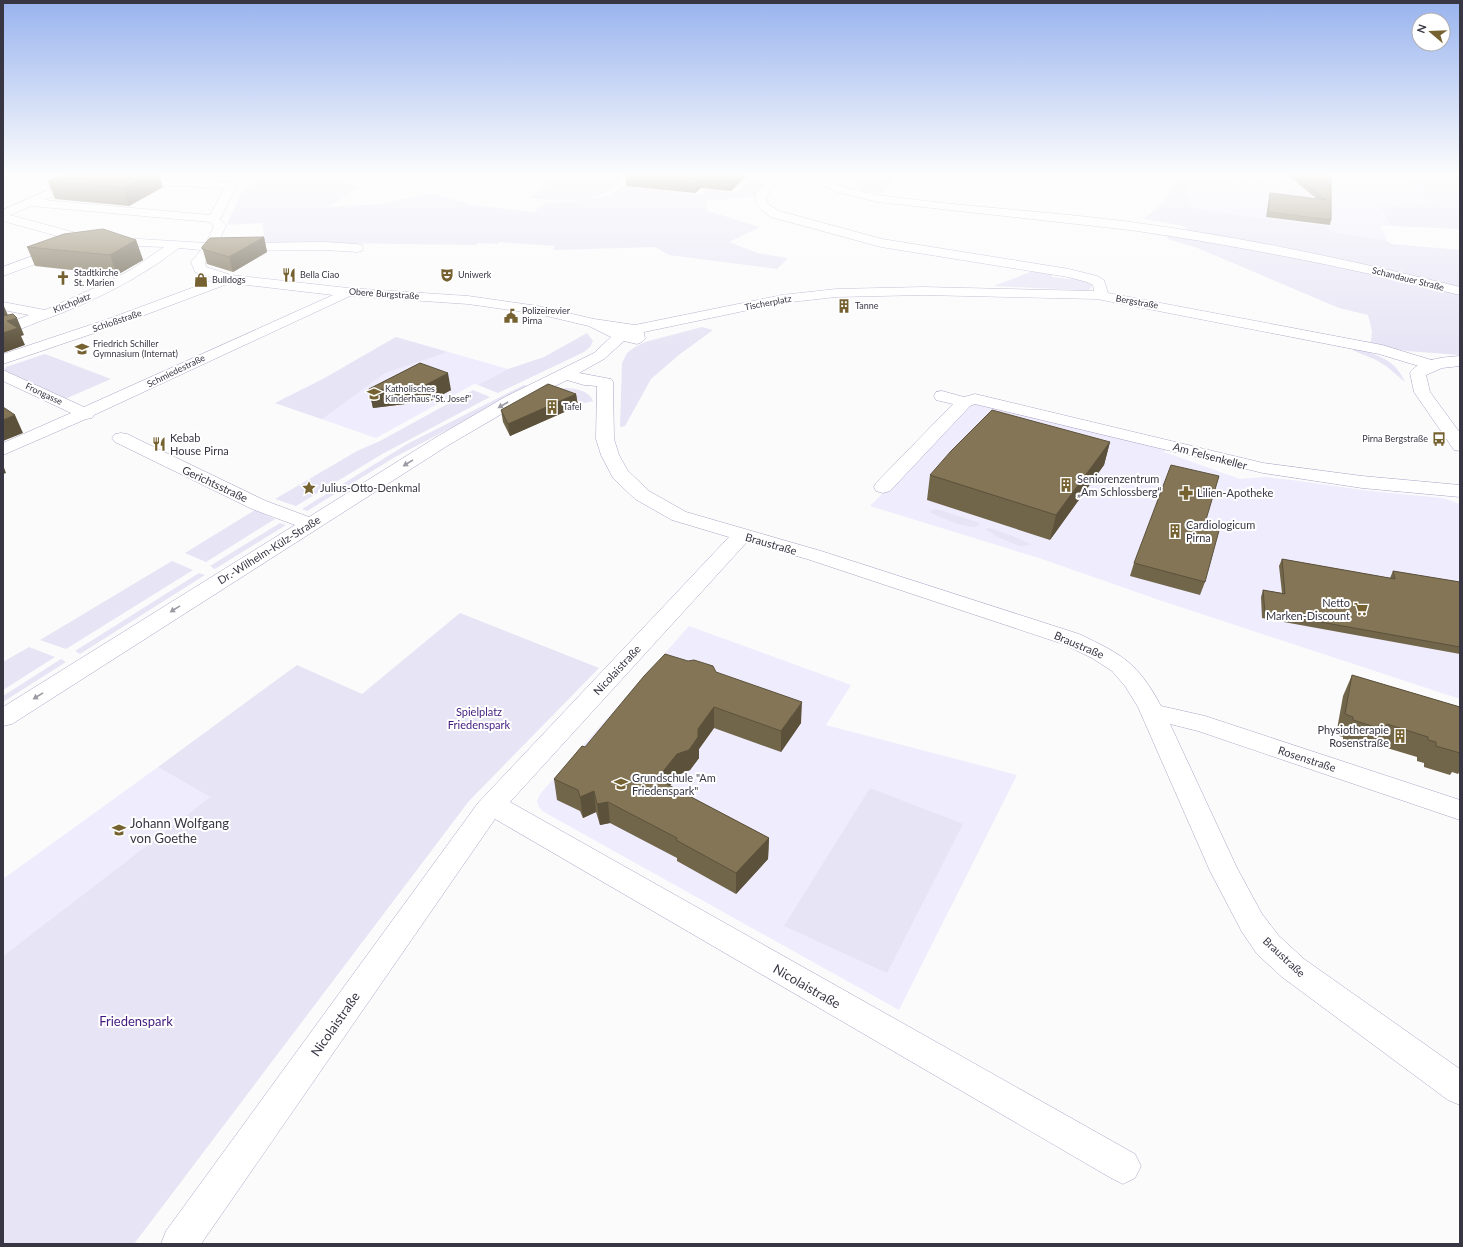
<svg xmlns="http://www.w3.org/2000/svg" width="1463" height="1247" font-family="Lato,sans-serif">
  <style>
    .built { fill: #efecfd }
    .green { fill: #e7e4f5; fill-rule: evenodd }
    .lines { fill: none; stroke-linecap: round; stroke-linejoin: round }
    .street-casing { stroke: #aca5c7; stroke-width: 1 }
    .primary-casing { stroke: #aca5c7; stroke-width: 1 }
    .street { fill: #fff; fill-rule: evenodd }
    .primary { fill: #fff; fill-rule: evenodd }
    .wall { fill: #71654a }
    .shaded-wall { fill: #5c523c }
    .building { fill: #837556; stroke: #5c523c }
    .oneway { fill: #9c9aa2 }
    .labels { text-anchor: middle; stroke-width: 4; stroke-linejoin: round; paint-order: stroke }
    .far-poi-label { font-size: 9px; fill: #393644; stroke: #fff; text-anchor: start }
    .far-street-label { font-size: 9px; fill: #393644; stroke: #fff }
    .poi-label { font-size: 11px; fill: #393644; stroke: #fff; text-anchor: start }
    .street-label { font-size: 11px; fill: #393644; stroke: #fff }
    .park-label { font-size: 11px; fill: #421a7f; stroke: #fff }
    .near-poi-label { font-size: 13px; fill: #393644; stroke: #fff; text-anchor: start }
    .near-street-label { font-size: 13px; fill: #393644; stroke: #fff }
    .near-park-label { font-size: 13px; fill: #421a7f; stroke: #fff }
  </style>
  <rect width="100%" height="100%" fill="#fbfbfb"/>
  <!-- built -->
  <path class="built" d="M1255,175H1460V180L1410,182L1436,204L1380,208L1391,226H1381L1387,241L1331,232L1326,226L1206,211L1191,207L1185,183L1267,184Z
    M396,337L508,369L478,385L474,384L376,438L275,403L323,379Z
    M976,404L1166,449L1164,452L1240,479L1266,477L1292,480L1370,491L1443,498L1460,504V699L1159,600L1039,558L870,506L969,406Z
    M689,626L851,685L826,725L1017,775L899,1010L544,812L539,807L537,801L540,794Z
    M158,767L210,797L3,956V879Z"/>
  <!-- green -->
  <path class="green" d="M270,175H353L338,179L360,187L328,207L380,204L430,193L474,205L534,212L546,202H569L596,198L611,194L623,186L701,195L706,189L737,193L755,175H776L759,188L755,196L720,200L708,199L705,204L708,211L760,227L729,242L757,253L788,258L777,269L669,255L655,247L553,250L555,246L499,242L497,244L478,243L476,245L265,242L262,223L226,225L244,189Z
    M558,175H626C622,179 618,184 613,188C590,205 556,201 529,198Z
    M848,175H895L882,194C865,191 860,193 846,179Z
    M1178,175H1255L1267,185L1186,183L1191,207L1206,211L1327,226L1331,232L1387,241L1392,244L1460,250V287L1334,257L1188,232L1184,226L1143,219C1165,203 1167,200 1178,175ZM1223,175L1247,176L1252,182L1229,183Z
    M1267,175C1281,175 1281,184 1292,189C1297,192 1301,193 1306,197L1290,195Z
    M1460,180V229L1391,226L1380,207L1435,204L1409,182Z
    M1168,235C1266,251 1364,270 1460,295V355L1407,351L1356,342L1357,340L1371,342L1372,331L1368,315L1339,308L1195,247L1167,239Z
    M1035,270L1053,273L1052,277L1070,279L1071,276L1092,284C1092,291 1086,291 1081,292L1079,290L994,286Z
    M702,327L713,330L680,354L651,379L625,426L620,427L622,363L627,353L635,347L645,342Z
    M587,333L593,341L590,347L584,352L498,393L478,385L508,369L544,357Z
    M396,337L447,352L385,373L322,419L275,403L323,379Z
    M1355,349C1377,354 1396,360 1405,382L1386,366L1376,360L1352,350Z
    M45,354L111,379L65,399L4,371L6,367Z
    M524,385L530,387L395,457L307,511L302,509L409,443Z
    M568,388C578,389 589,391 593,401L585,403L552,391V389Z
    M473,390L490,397L384,453L296,506L275,499L357,451L380,441Z
    M935,509L940,510L980,523L976,527C962,527 944,519 931,513L930,511Z
    M255,510L275,519L206,562L185,553Z
    M280,523L286,525L215,569L210,566Z
    M988,528C995,529 1027,541 1031,545L1020,546L995,536L994,534L986,530Z
    M172,561L193,570L66,649L40,640Z
    M199,573L205,575L80,654L75,651Z
    M460,613L599,668L469,801L134,1244H3V956L210,797L158,767L297,665L362,694Z
    M29,647L55,657L3,690V662Z
    M61,659L66,662L3,702V696Z
    M870,788L963,824L887,973L784,926Z"/>
  <g class="lines">
    <defs>
      <path id="street" d="M81,175H94L83,182L44,200L210,215L224,188L132,184L128,183L126,181L128,179L132,178L231,182L235,183L237,185L220,219L226,226L218,243L325,242L357,244L362,245L363,248L362,251L357,252L325,250L214,251L205,262L206,267L231,275L348,288L468,296L538,306L594,319L635,325L782,295L836,289L923,287L1094,291L1093,285L1087,282L1068,277L881,247L771,217C744,200 756,190 775,175H786L769,192L766,198L768,204L779,211L882,239L1069,269L1097,276L1104,280L1108,293L1382,345L1438,362L1440,365L1438,368L1432,370L1379,354L1097,299L923,295L836,297L782,303L644,332L645,339L642,342L637,344L624,341L604,359L579,373L611,379L613,382L614,439L619,455L628,471L649,491L686,512L821,551L1079,634C1123,655 1137,662 1161,706L1205,716L1460,800V820L1198,731L1170,724L1237,868L1262,914L1279,936L1304,959L1460,1069V1105L1448,1100L1282,977L1257,954L1242,932L1210,871L1138,707L1125,686L1112,671L1092,658L1063,644L807,559L747,542L510,802L1135,1154L1141,1166L1135,1178L1123,1184L1111,1178L495,819L201,1244H161L166,1231L478,803L729,537L672,520L635,499L613,478L601,455L596,439L597,386L584,385L567,380L517,405L447,446L12,724L3,726V707L295,525L252,509L115,442L112,438L115,434L121,433L127,434L266,501L309,517L435,438L505,397L594,353L611,337L589,326L538,314L468,304L350,296L94,415L92,418L86,419L3,455V443L71,413L3,381V370L84,407L333,295L230,283L118,325L3,364V354L108,319L216,279L195,272L191,262L201,250L179,248C139,279 94,301 46,319C32,324 18,331 3,334V325L29,315L3,310V302L45,310L110,281L132,269L164,247L107,245L102,244L101,241L102,238L107,237L206,243L214,226L210,222L31,206L10,215L95,238L96,241L95,244L90,245L3,221V210Z
        M60,246L65,247L66,250L65,253L3,276V267Z
        M942,391L964,397L975,394L1263,463L1362,476L1460,485V497L1362,488L1263,473L975,404L970,406L890,491L883,493L876,491L874,487L876,483L953,404L936,400L934,396L936,392Z"/>
      <path id="primary" d="M813,175H825C838,189 860,191 878,195C962,207 1047,211 1131,222C1242,237 1351,260 1460,287V295C1351,268 1241,246 1130,230L878,202L836,192L822,185Z
        M1460,356V366L1442,368L1426,375L1430,392L1460,433V451L1454,450L1414,392L1410,373C1419,359 1445,357 1460,356Z"/>
    </defs>
    <!-- street casing -->
    <use href="#street" class="street-casing"/>
    <!-- primary casing -->
    <use href="#primary" class="primary-casing"/>
    <!-- street -->
    <use href="#street" class="street"/>
    <!-- primary -->
    <use href="#primary" class="primary"/>
  </g>
  <!-- wall -->
  <path class="wall" d="M626,175H747L731,191L701,188L695,193L626,186Z
    M1288,175H1331V220L1330,225L1266,217L1269,198L1270,193L1317,199Z
    M48,181L163,187L129,206L55,199Z
    M264,237L267,252L233,272L207,264L202,247Z
    M136,240L143,260L117,275L35,266L27,247Z
    M420,363L451,390L425,404L421,402L373,408L369,389Z
    M576,394L578,406L510,436L503,422L501,410Z
    M1110,442L1104,465L1050,540L927,500L930,475Z
    M1205,523V582L1200,595L1130,576L1134,563Z
    M1282,559L1390,578L1393,571L1460,582V654L1262,618L1261,597L1263,590L1282,593L1279,566Z
    M716,672L801,723L781,752L714,728L699,749V758L690,770L678,775L670,786L769,838L768,859L736,894L677,861V858L610,823L600,825L596,812L583,818L580,811L557,800L554,779L585,747Z
    M1352,675L1460,707V771L1458,774L1452,772L1450,775L1424,767V763L1417,761V757L1377,745L1376,748L1369,746L1368,748L1343,741V737L1336,735L1343,696Z"/>
  <!-- shaded-wall -->
  <path class="shaded-wall" d="M148,175H159L163,187L129,206L123,188Z
    M737,175H747L731,191V180Z
    M701,177V188L695,193V183Z
    M264,237L267,252L233,272L229,257Z
    M136,240L143,260L117,275L110,255Z
    M3,304L10,320L17,318L24,335L21,336L25,345L3,353Z
    M448,373L451,390L425,404L422,387Z
    M418,385L421,402L373,408L369,391Z
    M576,394L578,406L510,436L508,424Z
    M15,415L23,433L3,441V420Z
    M1110,442L1104,465L1050,540L1056,515Z
    M3,465L6,473L3,474Z
    M802,702L801,723L781,752V731Z
    M714,707V728L699,749V758L690,770L678,775L659,800L657,779Z
    M594,791L596,812L583,818L580,797Z
    M608,802L610,823L600,825L597,804Z
    M769,838L768,859L736,894V873Z"/>
  <!-- building -->
  <path class="building" d="M61,175H148L123,188L48,181Z
    M626,175H737L731,180L701,177L695,183Z
    M1294,175H1331V220L1268,212L1270,193L1326,200Z
    M103,229L136,240L110,255L27,247L64,234Z
    M264,237L229,257L202,249V247L210,238Z
    M13,314L17,318L7,321L18,328L3,333V316Z
    M420,363L448,373L422,387L418,385L369,391V389Z
    M548,384L576,394L508,424L501,410Z
    M3,407L15,415L3,420Z
    M992,410L1110,442L1056,515L930,475L951,451Z
    M1171,465L1219,476L1205,523L1220,527L1205,582L1134,563Z
    M1282,559L1395,579L1393,571L1460,582V647L1265,612L1263,590L1285,594Z
    M665,654L688,661L694,660L713,666L716,672L802,702L781,731L714,707L698,729V737L689,750L677,754L657,779L769,838L736,873L676,840L677,838L608,802L597,804L594,791L580,797L578,790L554,779L582,746L585,747L644,676Z
    M1352,675L1460,707V753L1436,746V742L1428,740V737L1387,724L1386,727L1379,725L1378,728L1353,720V717L1345,714Z"/>
  <!-- one-way arrows -->
  <defs><path id="oneway-solid" d="M-6-.8H1V-3.2L6.5 0L1 3.2V.8H-6Z"/></defs>
  <g class="oneway">
    <use href="#oneway-solid" transform="translate(503 405) rotate(150)"/>
    <use href="#oneway-solid" transform="translate(408 463) rotate(148)"/>
    <use href="#oneway-solid" transform="translate(175 609) rotate(148)"/>
    <use href="#oneway-solid" transform="translate(38 696) rotate(148)"/>
  </g>
  <!-- sky -->
  <linearGradient id="sky" x2="0" y2="1"><stop stop-color="#98b3ee"/><stop offset="0.5" stop-color="#fdfdfd"/><stop offset="1" stop-color="#fdfdfd" stop-opacity="0"/></linearGradient>
  <rect width="1463" height="349" fill="url(#sky)"/>
  <!-- icons -->
  <defs>
    <symbol id="restaurant-bare" viewBox="-9 -9 18 18"><path d="M-5-6h1v4h1v-4h1v4h1v-4h1v5L-1.5 .5V6h-2V.5L-5-1ZM5-6V6H3V1.5H1.5Q1.5-4 5-6Z" fill="#766231" stroke="#fff" stroke-width="2.5" paint-order="stroke"/></symbol>
    <symbol id="theatre-bare" viewBox="-9 -9 18 18"><path d="M-5-5.5Q0-4 5-5.5V0Q5 5 0 6Q-5 5-5 0ZM-3.3-2.5H-1v1.5H-3.3ZM1-2.5H3.3v1.5H1ZM-2.8 1Q0 5.5 2.8 1Z" fill="#766231" stroke="#fff" stroke-width="2.5" paint-order="stroke"/></symbol>
    <symbol id="church-bare" viewBox="-9 -9 18 18"><path d="M-1.2-6h2.4v3.5h3.3v2.4h-3.3V6h-2.4V-.1h-3.3v-2.4h3.3Z" fill="#766231" stroke="#fff" stroke-width="2.5" paint-order="stroke"/></symbol>
    <symbol id="shop-bare" viewBox="-9 -9 18 18"><path d="M-5-2.5h2.3a2.7 3.5 0 0 1 5.4 0H5L5.5 6h-11ZM-1.5-2.5h3a1.5 2.3 0 0 0-3 0Z" fill="#766231" stroke="#fff" stroke-width="2.5" paint-order="stroke"/></symbol>
    <symbol id="building-bare" viewBox="-9 -9 18 18"><path d="M-4-6H4V6H1V3H-1V6H-4ZM-2.5-4.3h1.7v1.8h-1.7ZM.8-4.3h1.7v1.8H.8ZM-2.5-1h1.7V.8h-1.7ZM.8-1h1.7V.8H.8Z" fill="#766231" stroke="#fff" stroke-width="2.5" paint-order="stroke"/></symbol>
    <symbol id="civic-bare" viewBox="-9 -9 18 18"><path d="M-.6-6.5H3V-4.5H.6V-3L4-1V1h2V6H-6V1h2V-1L-.6-3ZM-1.2 2.5V6h2.4V2.5Z" fill="#766231" stroke="#fff" stroke-width="2.5" paint-order="stroke"/></symbol>
    <symbol id="school-bare" viewBox="-9 -9 18 18"><path d="M0-5L7-2L0 1L-7-2ZM-4 1L0 2.5L4 1V4Q0 6-4 4Z" fill="#766231" stroke="#fff" stroke-width="2.5" paint-order="stroke"/></symbol>
    <symbol id="bus-bare" viewBox="-9 -9 18 18"><path d="M-5-6H5V4H4V6H2V4H-2V6H-4V4H-5ZM-3.5-4V0h7V-4ZM-3.5 1.2v1.5H-2V1.2ZM2 1.2v1.5H3.5V1.2Z" fill="#766231" stroke="#fff" stroke-width="2.5" paint-order="stroke"/></symbol>
    <symbol id="sight-bare" viewBox="-9 -9 18 18"><path d="M0-6L1.8-2.2L6-1.7L2.9 1.2L3.7 5.4L0 3.3L-3.7 5.4L-2.9 1.2L-6-1.7L-1.8-2.2Z" fill="#766231" stroke="#fff" stroke-width="2.5" paint-order="stroke"/></symbol>
    <symbol id="pharmacy-bare" viewBox="-9 -9 18 18"><path d="M-2-6h4v4h4v4h-4v4h-4v-4h-4v-4h4Z" fill="#766231" stroke="#fff" stroke-width="2.5" paint-order="stroke"/></symbol>
    <symbol id="supermarket-bare" viewBox="-9 -9 18 18"><path d="M-6-5.5h2.5l.6 2H6L4.5 2H-2.5L-4.4-4H-6ZM-1.5 3.2a1.3 1.3 0 1 0 .1 0ZM3 3.2a1.3 1.3 0 1 0 .1 0Z" fill="#766231" stroke="#fff" stroke-width="2.5" paint-order="stroke"/></symbol>
  </defs>
  <g fill-rule="evenodd">
    <use href="#restaurant-bare" x="279" y="265" width="20" height="20"/>
    <use href="#theatre-bare" x="437" y="265" width="20" height="20"/>
    <use href="#church-bare" x="53" y="268" width="20" height="20"/>
    <use href="#shop-bare" x="191" y="270" width="20" height="20"/>
    <use href="#building-bare" x="834" y="296" width="20" height="20"/>
    <use href="#civic-bare" x="501" y="306" width="20" height="20"/>
    <use href="#school-bare" x="72" y="339" width="20" height="20"/>
    <use href="#school-bare" x="364" y="384" width="20" height="20"/>
    <use href="#building-bare" x="542" y="397" width="20" height="20"/>
    <use href="#bus-bare" x="1429" y="429" width="20" height="20"/>
    <use href="#restaurant-bare" x="149" y="434" width="20" height="20"/>
    <use href="#building-bare" x="1056" y="475" width="20" height="20"/>
    <use href="#sight-bare" x="299" y="478" width="20" height="20"/>
    <use href="#pharmacy-bare" x="1176" y="483" width="20" height="20"/>
    <use href="#building-bare" x="1165" y="521" width="20" height="20"/>
    <use href="#supermarket-bare" x="1351" y="599" width="20" height="20"/>
    <use href="#building-bare" x="1390" y="726" width="20" height="20"/>
    <use href="#school-bare" x="611" y="774" width="20" height="20"/>
    <use href="#school-bare" x="109" y="820" width="20" height="20"/>
  </g>
  <g class="labels">
    <!-- far-poi labels -->
    <g class="far-poi-label">
      <text x="74" y="276">Stadtkirche<tspan x="74" dy="10">St. Marien</tspan></text>
      <text x="300" y="278">Bella Ciao</text>
      <text x="458" y="278">Uniwerk</text>
      <text x="212" y="283">Bulldogs</text>
      <text x="855" y="309">Tanne</text>
      <text x="522" y="314">Polizeirevier<tspan x="522" dy="10">Pirna</tspan></text>
      <text x="93" y="347">Friedrich Schiller<tspan x="93" dy="10">Gymnasium (Internat)</tspan></text>
      <text x="385" y="392">Katholisches<tspan x="385" dy="10">Kinderhaus "St. Josef"</tspan></text>
      <text x="563" y="410">Tafel</text>
      <text x="1428" y="442" text-anchor="end">Pirna Bergstraße</text>
    </g>
    <!-- far-street labels -->
    <g class="far-street-label">
      <text transform="translate(1408 279) rotate(14)" y="3">Schandauer Straße</text>
      <text transform="translate(384 294) rotate(4)" y="3">Obere Burgstraße</text>
      <text transform="translate(1137 302) rotate(10)" y="3">Bergstraße</text>
      <text transform="translate(72 303) rotate(-22)" y="3">Kirchplatz</text>
      <text transform="translate(768 303) rotate(-11)" y="3">Tischerplatz</text>
      <text transform="translate(117 321) rotate(-19)" y="3">Schloßstraße</text>
      <text transform="translate(176 371) rotate(-26)" y="3">Schmiedestraße</text>
      <text transform="translate(44 394) rotate(25)" y="3">Frongasse</text>
    </g>
    <!-- poi labels -->
    <g class="poi-label">
      <text x="170" y="442">Kebab<tspan x="170" dy="13">House Pirna</tspan></text>
      <text x="1077" y="483">Seniorenzentrum<tspan x="1077" dy="13">„Am Schlossberg“</tspan></text>
      <text x="320" y="492">Julius-Otto-Denkmal</text>
      <text x="1197" y="497">Lilien-Apotheke</text>
      <text x="1186" y="529">Cardiologicum<tspan x="1186" dy="13">Pirna</tspan></text>
      <text x="1350" y="607" text-anchor="end">Netto<tspan x="1350" dy="13">Marken-Discount</tspan></text>
      <text x="1389" y="734" text-anchor="end">Physiotherapie<tspan x="1389" dy="13">Rosenstraße</tspan></text>
      <text x="632" y="782">Grundschule "Am<tspan x="632" dy="13">Friedenspark"</tspan></text>
    </g>
    <!-- street labels -->
    <g class="street-label">
      <text transform="translate(1210 456) rotate(15)" y="4">Am Felsenkeller</text>
      <text transform="translate(215 484) rotate(25)" y="4">Gerichtsstraße</text>
      <text transform="translate(771 544) rotate(16)" y="4">Braustraße</text>
      <text transform="translate(269 550) rotate(-32)" y="4">Dr.-Wilhelm-Külz-Straße</text>
      <text transform="translate(1079 645) rotate(23)" y="4">Braustraße</text>
      <text transform="translate(617 670) rotate(-47)" y="4">Nicolaistraße</text>
      <text transform="translate(1307 759) rotate(18)" y="4">Rosenstraße</text>
      <text transform="translate(1284 957) rotate(43)" y="4">Braustraße</text>
    </g>
    <!-- park labels -->
    <g class="park-label">
      <text x="479" y="716">Spielplatz<tspan x="479" dy="13">Friedenspark</tspan></text>
    </g>
    <!-- near-poi labels -->
    <g class="near-poi-label">
      <text x="130" y="828">Johann Wolfgang<tspan x="130" dy="15">von Goethe</tspan></text>
    </g>
    <!-- near-street labels -->
    <g class="near-street-label">
      <text transform="translate(807 986) rotate(30)" y="5">Nicolaistraße</text>
      <text transform="translate(335 1024) rotate(-55)" y="5">Nicolaistraße</text>
    </g>
    <!-- near-park labels -->
    <g class="near-park-label">
      <text x="136" y="1026">Friedenspark</text>
    </g>
  </g>
  <!-- border -->
  <rect width="1463" height="1247" fill="none" stroke="#393644" stroke-width="8"/>
  <!-- north arrow -->
  <g transform="translate(1431 32) rotate(289)"><circle r="19" fill="#ffffff" stroke="#b0afb4"/>
  <path d="M0-3L7 15L0 10L-7 15Z" fill="#766231"/>
  <text y="-6" font-size="11" font-weight="bold" text-anchor="middle" fill="#393644">N</text>
  </g>
</svg>
